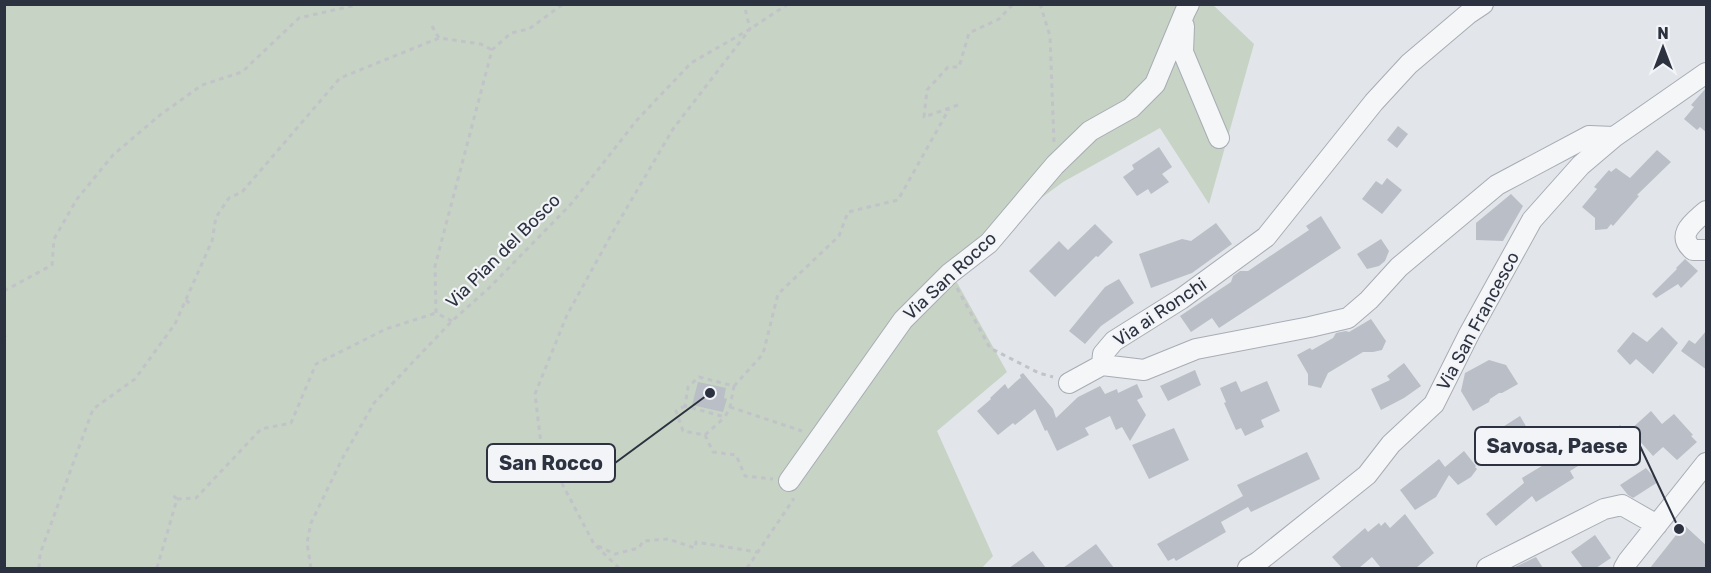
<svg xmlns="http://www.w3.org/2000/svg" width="1711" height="573" font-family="Rubik,sans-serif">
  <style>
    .green { fill: #c7d3c4 }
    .building { fill: #babec6 }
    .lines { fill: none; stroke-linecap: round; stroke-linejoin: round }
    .minor-casing { stroke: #a8acb4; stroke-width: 22 }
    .path { stroke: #c1c3c8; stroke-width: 3; stroke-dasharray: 4.5 4.5; stroke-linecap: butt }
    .minor { stroke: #f5f6f8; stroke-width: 20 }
    .labels { text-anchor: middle; stroke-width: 4.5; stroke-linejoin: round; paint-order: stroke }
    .street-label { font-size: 18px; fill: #2c3240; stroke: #f2f4f7 }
    .leader { fill: none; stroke: #2c3240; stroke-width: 2 }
    .callout-dot { fill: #2c3240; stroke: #f2f4f7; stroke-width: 2 }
    .callout { fill: #f2f4f7; stroke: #2c3240; stroke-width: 2 }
    .callout-label { font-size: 20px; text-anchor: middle; font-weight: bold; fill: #2c3240 }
  </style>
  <rect width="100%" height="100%" fill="#e2e5ea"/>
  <!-- green -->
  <path class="green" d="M1212,4L1254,44L1209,204L1160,128L1063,182L1007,223L950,270L1007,372L937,431L993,556L982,568H5L4,5Z"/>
  <!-- building -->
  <path class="building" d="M1707,87V133L1700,127L1697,130L1684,119L1694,107L1691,105Z
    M1398,126L1408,134L1397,148L1387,140Z
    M1159,147L1172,167L1162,174L1169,182L1151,194L1148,189L1137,196L1123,177L1134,169L1132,165Z
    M1657,150L1671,162L1637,195L1639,196L1613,226L1611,224L1607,229L1595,230V218L1582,207L1597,189L1594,187L1609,170L1611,172L1616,168L1630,178Z
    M1387,178L1402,190L1382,214L1362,199L1376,181L1382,185Z
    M1511,194L1523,206L1503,241L1476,240V223Z
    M1321,216L1341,248L1219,328L1212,318L1191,332L1180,316L1231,282L1233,276L1240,271H1248L1309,230L1306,226Z
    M1216,223L1232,244L1192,273L1151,288L1139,254L1182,239L1191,241Z
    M1095,224L1113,242L1098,257L1096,256L1055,297L1029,271L1059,241L1068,250Z
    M1381,239L1389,251L1385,261L1379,266L1367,269L1357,254Z
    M1685,259L1698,271L1681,288L1678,284L1656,298L1652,294L1677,269L1676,268Z
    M1119,279L1134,303L1101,326L1085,344L1069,331L1105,287Z
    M1371,319L1386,341L1382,350L1373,352H1363L1328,373L1321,388L1308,385V374L1297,355L1310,348L1312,350L1333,338L1336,333L1346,331L1349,332Z
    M1662,327L1678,343L1653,374L1636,359L1630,365L1617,351L1633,332L1647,342Z
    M1707,330V370L1681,351L1689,340L1695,344Z
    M1489,360L1506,365L1518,384L1502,393H1499L1490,399L1489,402L1473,411L1461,391L1465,373Z
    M1404,363L1421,386L1404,398L1381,410L1371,389L1390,380L1387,376Z
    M1195,370L1201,385L1168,401L1160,386Z
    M1023,373L1053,409L1056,418L1078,397L1100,386L1105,394L1117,389L1118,393L1137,384L1143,397L1137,400L1146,415L1130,441L1122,427L1116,430L1110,416L1085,428L1089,435L1057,451L1047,430L1045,431L1035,409L1015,425L1013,423L998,435L977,411L991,399L990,398L1005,384L1008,389L1020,378L1021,379L1020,375Z
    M1236,381L1241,392L1267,381L1280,411L1261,420L1264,427L1245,436L1241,428L1236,430L1224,403L1226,402L1220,388Z
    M698,382L726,388L724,398L727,399L723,412L692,405Z
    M1651,411L1662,424L1674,414L1693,435L1691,436L1697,442L1677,460L1663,447L1653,456L1630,430Z
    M1520,416L1531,435L1500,451L1490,435Z
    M1620,425L1633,439L1611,458L1596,450L1589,438L1605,426L1611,433Z
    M1174,428L1189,460L1149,479L1132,445Z
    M1464,451L1476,466L1475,467L1477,469L1471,477L1458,485L1449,475L1436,497L1415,510L1400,490L1439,459L1445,467Z
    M1307,452L1320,479L1251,512L1248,507L1221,522L1226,532L1176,561L1174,558L1168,561L1157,544L1243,496L1237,485Z
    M1560,455L1564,461L1570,457L1578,466L1570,471L1574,478L1536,502L1532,496L1496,526L1486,514L1524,483L1522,478Z
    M1646,468L1658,482L1633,498L1628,495L1620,485Z
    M1405,514L1434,553L1416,568H1381L1372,557L1359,568H1342L1332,557L1365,528L1368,532L1379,523L1381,526L1385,522L1390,528Z
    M1684,525L1707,546V568H1650Z
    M1595,535L1611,558L1596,568H1583L1571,552Z
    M1096,544L1114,568H1063Z
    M1033,551L1046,568H1009Z
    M1536,557L1543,568H1513Z"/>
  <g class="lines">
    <defs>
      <path id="minor" d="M1483,4L1468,14L1409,64L1374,102L1266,237L1181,299L1114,341L1103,354L1102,365L1144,370L1196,349L1310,327L1348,318L1369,300L1399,267L1497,185L1589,136L1614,137
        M1184,26L1183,52L1219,138
        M1706,211C1694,222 1675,234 1693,250H1706
        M1069,383L1102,365
        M789,481L903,320L949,274L989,243L1055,165L1090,131L1131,108L1155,84L1185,12L1189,4
        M1248,568L1258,562L1367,475L1391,444L1434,404L1469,334L1532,220L1581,165L1614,137L1706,73
        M1487,568L1604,509L1622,505L1657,525
        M1624,568L1628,561L1706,463"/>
    </defs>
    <!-- minor casing -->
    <use href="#minor" class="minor-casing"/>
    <!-- path -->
    <path class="path" d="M1040,4L1050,36L1054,142
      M432,26L439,38
      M958,105L924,117L927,90L948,67H959L969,33L999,19L1013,4
      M957,288L990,348L1039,373L1053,377
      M4,291L52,265L54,239L77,199L113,155L160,115L202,85L242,72L299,18L360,4
      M186,300L191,305
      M452,321L436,313L435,266L492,50L511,33L529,29L563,4
      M4,333L6,339L4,338
      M699,377L734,386L730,407L725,417L685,406L688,387Z
      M734,386L763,354L778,294L839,236L848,212L898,200L949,109
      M685,406L676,411L683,431L705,435L724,418
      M730,407L802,431
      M705,435L713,452L736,455L745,476L773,479
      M177,499L196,498L261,429L291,423L316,364L386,329L436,313
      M598,546L615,554L639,548L643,541L668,539L695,548L696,542L757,552
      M39,568L40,554L93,409L135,379L175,324L212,241L216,217L229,198L242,192L340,78L439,38L481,44L492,50
      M157,568L177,499L170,493
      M311,568L307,543L311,523L342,459L374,403L452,321L491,286L571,204L637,120L691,63L750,29L788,4
      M619,568L594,544L541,444L535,394L567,315L615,228L673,129L750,29L744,4
      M747,568L793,500V498"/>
    <!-- minor -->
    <use href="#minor" class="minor"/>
  </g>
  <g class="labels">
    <!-- street labels -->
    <g class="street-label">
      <text transform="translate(503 251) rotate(-45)" y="6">Via Pian del Bosco</text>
      <text transform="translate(950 276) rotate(-43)" y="6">Via San Rocco</text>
      <text transform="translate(1160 312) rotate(-34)" y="6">Via ai Ronchi</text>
      <text transform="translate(1478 321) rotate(-62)" y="6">Via San Francesco</text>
    </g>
  </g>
  <!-- callouts -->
  <path class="leader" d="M1679 529L1640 446M710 393L615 463"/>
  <g class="callout-dot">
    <circle cx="1679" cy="529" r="6"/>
    <circle cx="710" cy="393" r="6"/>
  </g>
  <g class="callout">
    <rect x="1475" y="427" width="165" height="38" rx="6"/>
    <rect x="487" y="444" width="128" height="38" rx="6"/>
  </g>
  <g class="callout-label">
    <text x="1557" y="453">Savosa, Paese</text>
    <text x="551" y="470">San Rocco</text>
  </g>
  <!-- border -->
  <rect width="1711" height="573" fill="none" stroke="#2c3240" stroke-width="12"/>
  <!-- north arrow -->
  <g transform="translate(1663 48)" stroke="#f2f4f7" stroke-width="4.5" paint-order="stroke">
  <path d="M0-4.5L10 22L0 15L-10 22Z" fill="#2c3240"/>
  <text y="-9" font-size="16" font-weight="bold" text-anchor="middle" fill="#2c3240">N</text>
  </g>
</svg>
